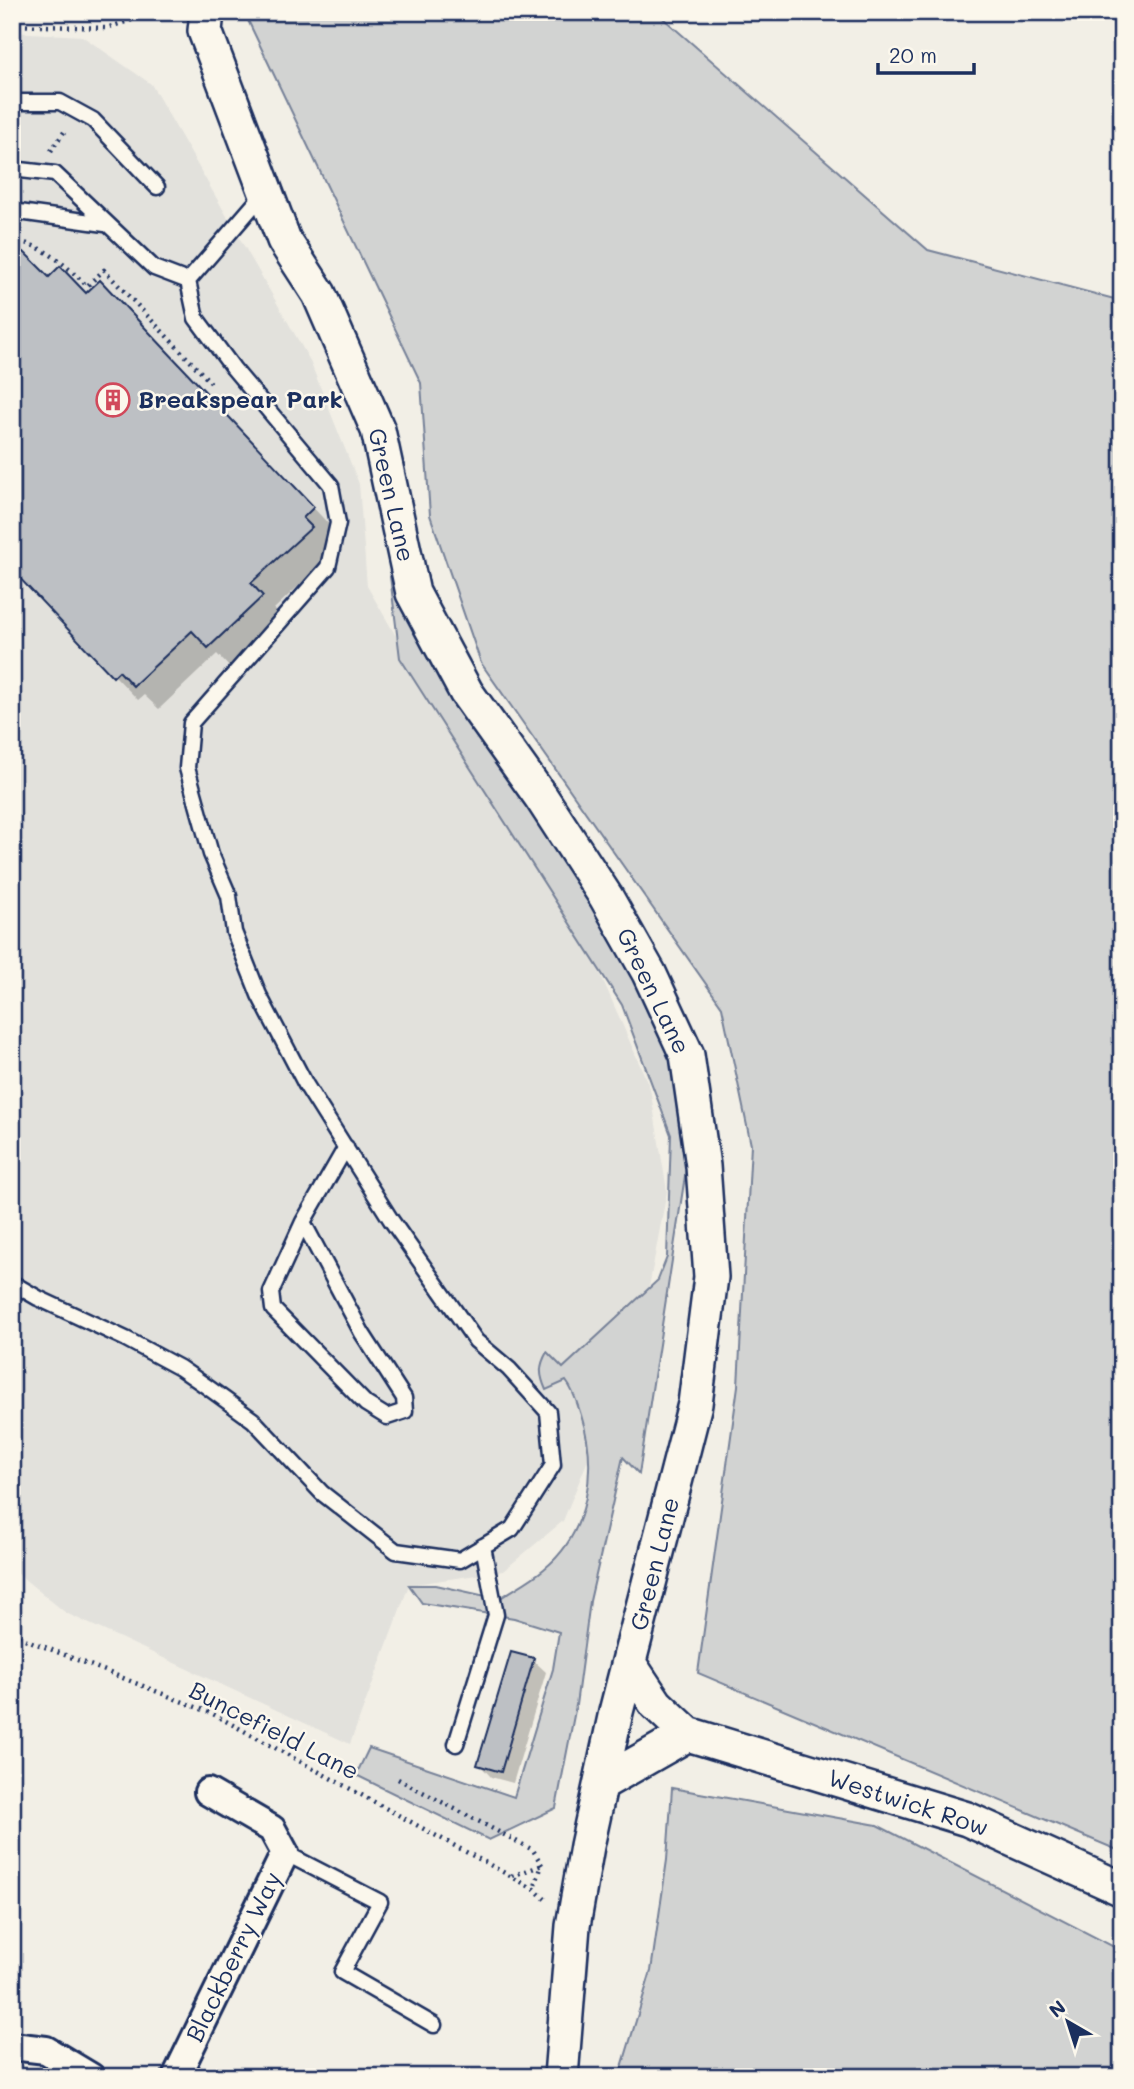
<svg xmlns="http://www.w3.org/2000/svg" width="1134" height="2089" font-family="Mali,sans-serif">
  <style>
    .built { fill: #e2e1dc }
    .green { fill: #d2d3d2; stroke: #768198; stroke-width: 2 }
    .shadow { fill: #0003 }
    .building { fill: #bdc0c4; stroke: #1b2f5e; stroke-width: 2 }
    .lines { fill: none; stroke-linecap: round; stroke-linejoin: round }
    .service-casing { stroke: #1b2f5e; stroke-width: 19 }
    .minor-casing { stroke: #1b2f5e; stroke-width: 32 }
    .tertiary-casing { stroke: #1b2f5e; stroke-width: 38 }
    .path { stroke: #1b2f5e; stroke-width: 4.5; stroke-dasharray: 2 5; stroke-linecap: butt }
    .service { stroke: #fbf7ec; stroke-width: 14 }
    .minor { stroke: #fbf7ec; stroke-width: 26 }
    .tertiary { stroke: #fbf7ec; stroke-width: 33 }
    .labels { text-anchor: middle; stroke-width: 5; stroke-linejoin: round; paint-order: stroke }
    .poi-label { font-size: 24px; font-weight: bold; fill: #1b2f5e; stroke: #fbf7ec; text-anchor: start }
    .street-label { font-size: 24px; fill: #1b2f5e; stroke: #fbf7ec }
  </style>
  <rect width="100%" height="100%" fill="#f2efe6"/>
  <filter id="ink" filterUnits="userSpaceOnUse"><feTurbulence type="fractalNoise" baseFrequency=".0143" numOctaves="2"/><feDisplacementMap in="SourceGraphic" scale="14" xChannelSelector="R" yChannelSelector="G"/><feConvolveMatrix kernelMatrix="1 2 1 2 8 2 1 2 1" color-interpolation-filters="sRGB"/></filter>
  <g filter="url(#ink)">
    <!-- built -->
    <path class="built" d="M12,32L82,36L151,84L309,359L359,484L367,586L462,750L586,941L650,1088L667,1191L641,1330L563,1521L503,1571L409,1585L350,1744L66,1613L12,1569Z"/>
    <!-- green -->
    <path class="green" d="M244,12H656L928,250L1122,301V1852L698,1673L738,1386L751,1145L722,1007L481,663L430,515L421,383Z
      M390,576L459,713L620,932L666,1040L691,1137L639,1474L623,1457L590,1601L576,1705L556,1808L489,1840L356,1775L369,1748L514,1797L553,1669L559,1632L514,1618L422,1603L409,1585H436L499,1599C514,1589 531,1580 544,1569C589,1533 598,1467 581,1415C577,1403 574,1391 566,1381L546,1390C539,1374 539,1366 547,1352L563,1368L658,1280L667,1257L671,1135L622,1005L400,658Z
      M672,1788L877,1825L1122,1951V2077H619L651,1971L667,1860Z"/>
    <!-- shadow -->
    <path class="shadow" d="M49,279L87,295L124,306L337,533L326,543L334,552L274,609L286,622L233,671L217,654L159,709L144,695L138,700L12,568V538L17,534Z
      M533,1660L546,1672L513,1783L491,1777L479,1764Z"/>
    <!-- building -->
    <path class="building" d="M12,251L24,252L49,277L60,266L86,293L100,280L314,507L303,518L312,527L251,583L263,596L208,648L192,631L133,686L119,671L113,677L12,570L14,534L12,532Z
      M511,1652L534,1658L501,1772L477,1765Z"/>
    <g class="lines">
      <defs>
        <path id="service" d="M12,102H60L93,120L157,187
          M12,169L55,174L154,268L188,281L265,192
          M12,211L105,224
          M303,1222L362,1333L404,1398L405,1411L387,1417L366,1404L273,1309L271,1292L303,1222L346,1147
          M12,1283L38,1298L126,1339L180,1368L206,1386L253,1420L322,1493L396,1551L460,1560L512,1529L553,1465L548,1412L509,1369L476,1341L391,1220L306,1085L259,995L234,932L229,896L211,854L187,768L191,723L328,567L338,523L331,485L233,368L196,318L188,281
          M456,1744L496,1615L483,1546
          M285,1853L380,1902L342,1972L434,2025"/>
        <path id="minor" d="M12,2046L46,2050L91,2077
          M176,2077L285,1853L272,1829L208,1792"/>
        <path id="tertiary" d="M207,12L205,31L284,240L319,294L378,430L413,593L466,692L541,797L606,897L649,973L687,1055L703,1166L711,1277L695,1404L616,1712L587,1846L573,1926L561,2077
          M630,1665L656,1704L688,1734L967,1819L1122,1889
          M602,1783L688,1734"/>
      </defs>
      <!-- service casing -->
      <use href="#service" class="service-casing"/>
      <!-- minor casing -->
      <use href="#minor" class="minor-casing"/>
      <!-- tertiary casing -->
      <use href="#tertiary" class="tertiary-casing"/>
      <!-- path -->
      <path class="path" d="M12,25L106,28L142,17
        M51,151L66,129
        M12,241C42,243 66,265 87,286L104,270L213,385
        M12,1634L211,1713L534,1889L545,1899
        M398,1779L533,1850L542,1865L534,1889
        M512,1876L543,1865"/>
      <!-- service -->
      <use href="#service" class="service"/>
      <!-- minor -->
      <use href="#minor" class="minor"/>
      <!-- tertiary -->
      <use href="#tertiary" class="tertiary"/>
    </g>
  </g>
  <!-- icons -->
  <defs>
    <symbol id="building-ring" viewBox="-11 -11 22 22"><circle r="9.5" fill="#fbf7ec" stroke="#d1495b" stroke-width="1.5"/><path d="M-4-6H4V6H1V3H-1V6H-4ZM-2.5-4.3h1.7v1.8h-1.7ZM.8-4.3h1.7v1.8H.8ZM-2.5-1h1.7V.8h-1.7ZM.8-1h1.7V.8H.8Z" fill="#d1495b"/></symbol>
  </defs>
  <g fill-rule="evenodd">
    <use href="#building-ring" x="94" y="381" width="38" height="38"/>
  </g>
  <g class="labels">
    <!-- poi labels -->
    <g class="poi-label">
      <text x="138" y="408">Breakspear Park</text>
    </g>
    <!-- street labels -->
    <g class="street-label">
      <text transform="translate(391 495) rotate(77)" y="8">Green Lane</text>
      <text transform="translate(653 991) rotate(64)" y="8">Green Lane</text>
      <text transform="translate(655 1564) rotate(-76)" y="8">Green Lane</text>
      <text transform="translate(274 1731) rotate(27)" y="8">Buncefield Lane</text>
      <text transform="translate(908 1803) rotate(18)" y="8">Westwick Row</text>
      <text transform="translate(234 1957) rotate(-64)" y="8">Blackberry Way</text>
    </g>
  </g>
  <!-- margin -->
  <rect width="1134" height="2089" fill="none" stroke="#fbf7ec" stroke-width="42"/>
  <rect x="21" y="21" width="1092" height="2047" fill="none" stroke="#1b2f5e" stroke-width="2.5" filter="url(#ink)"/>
  <!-- north arrow -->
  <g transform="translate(1068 2022) rotate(321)" stroke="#fbf7ec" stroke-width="5" paint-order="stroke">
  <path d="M0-5L12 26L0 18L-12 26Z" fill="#1b2f5e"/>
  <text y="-10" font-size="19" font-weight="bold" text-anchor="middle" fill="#1b2f5e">N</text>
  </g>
  <!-- scale -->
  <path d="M878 63v10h96v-10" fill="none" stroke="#1b2f5e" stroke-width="3.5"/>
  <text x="889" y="63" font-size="21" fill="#1b2f5e" stroke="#fbf7ec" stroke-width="5" paint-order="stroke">20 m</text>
</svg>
